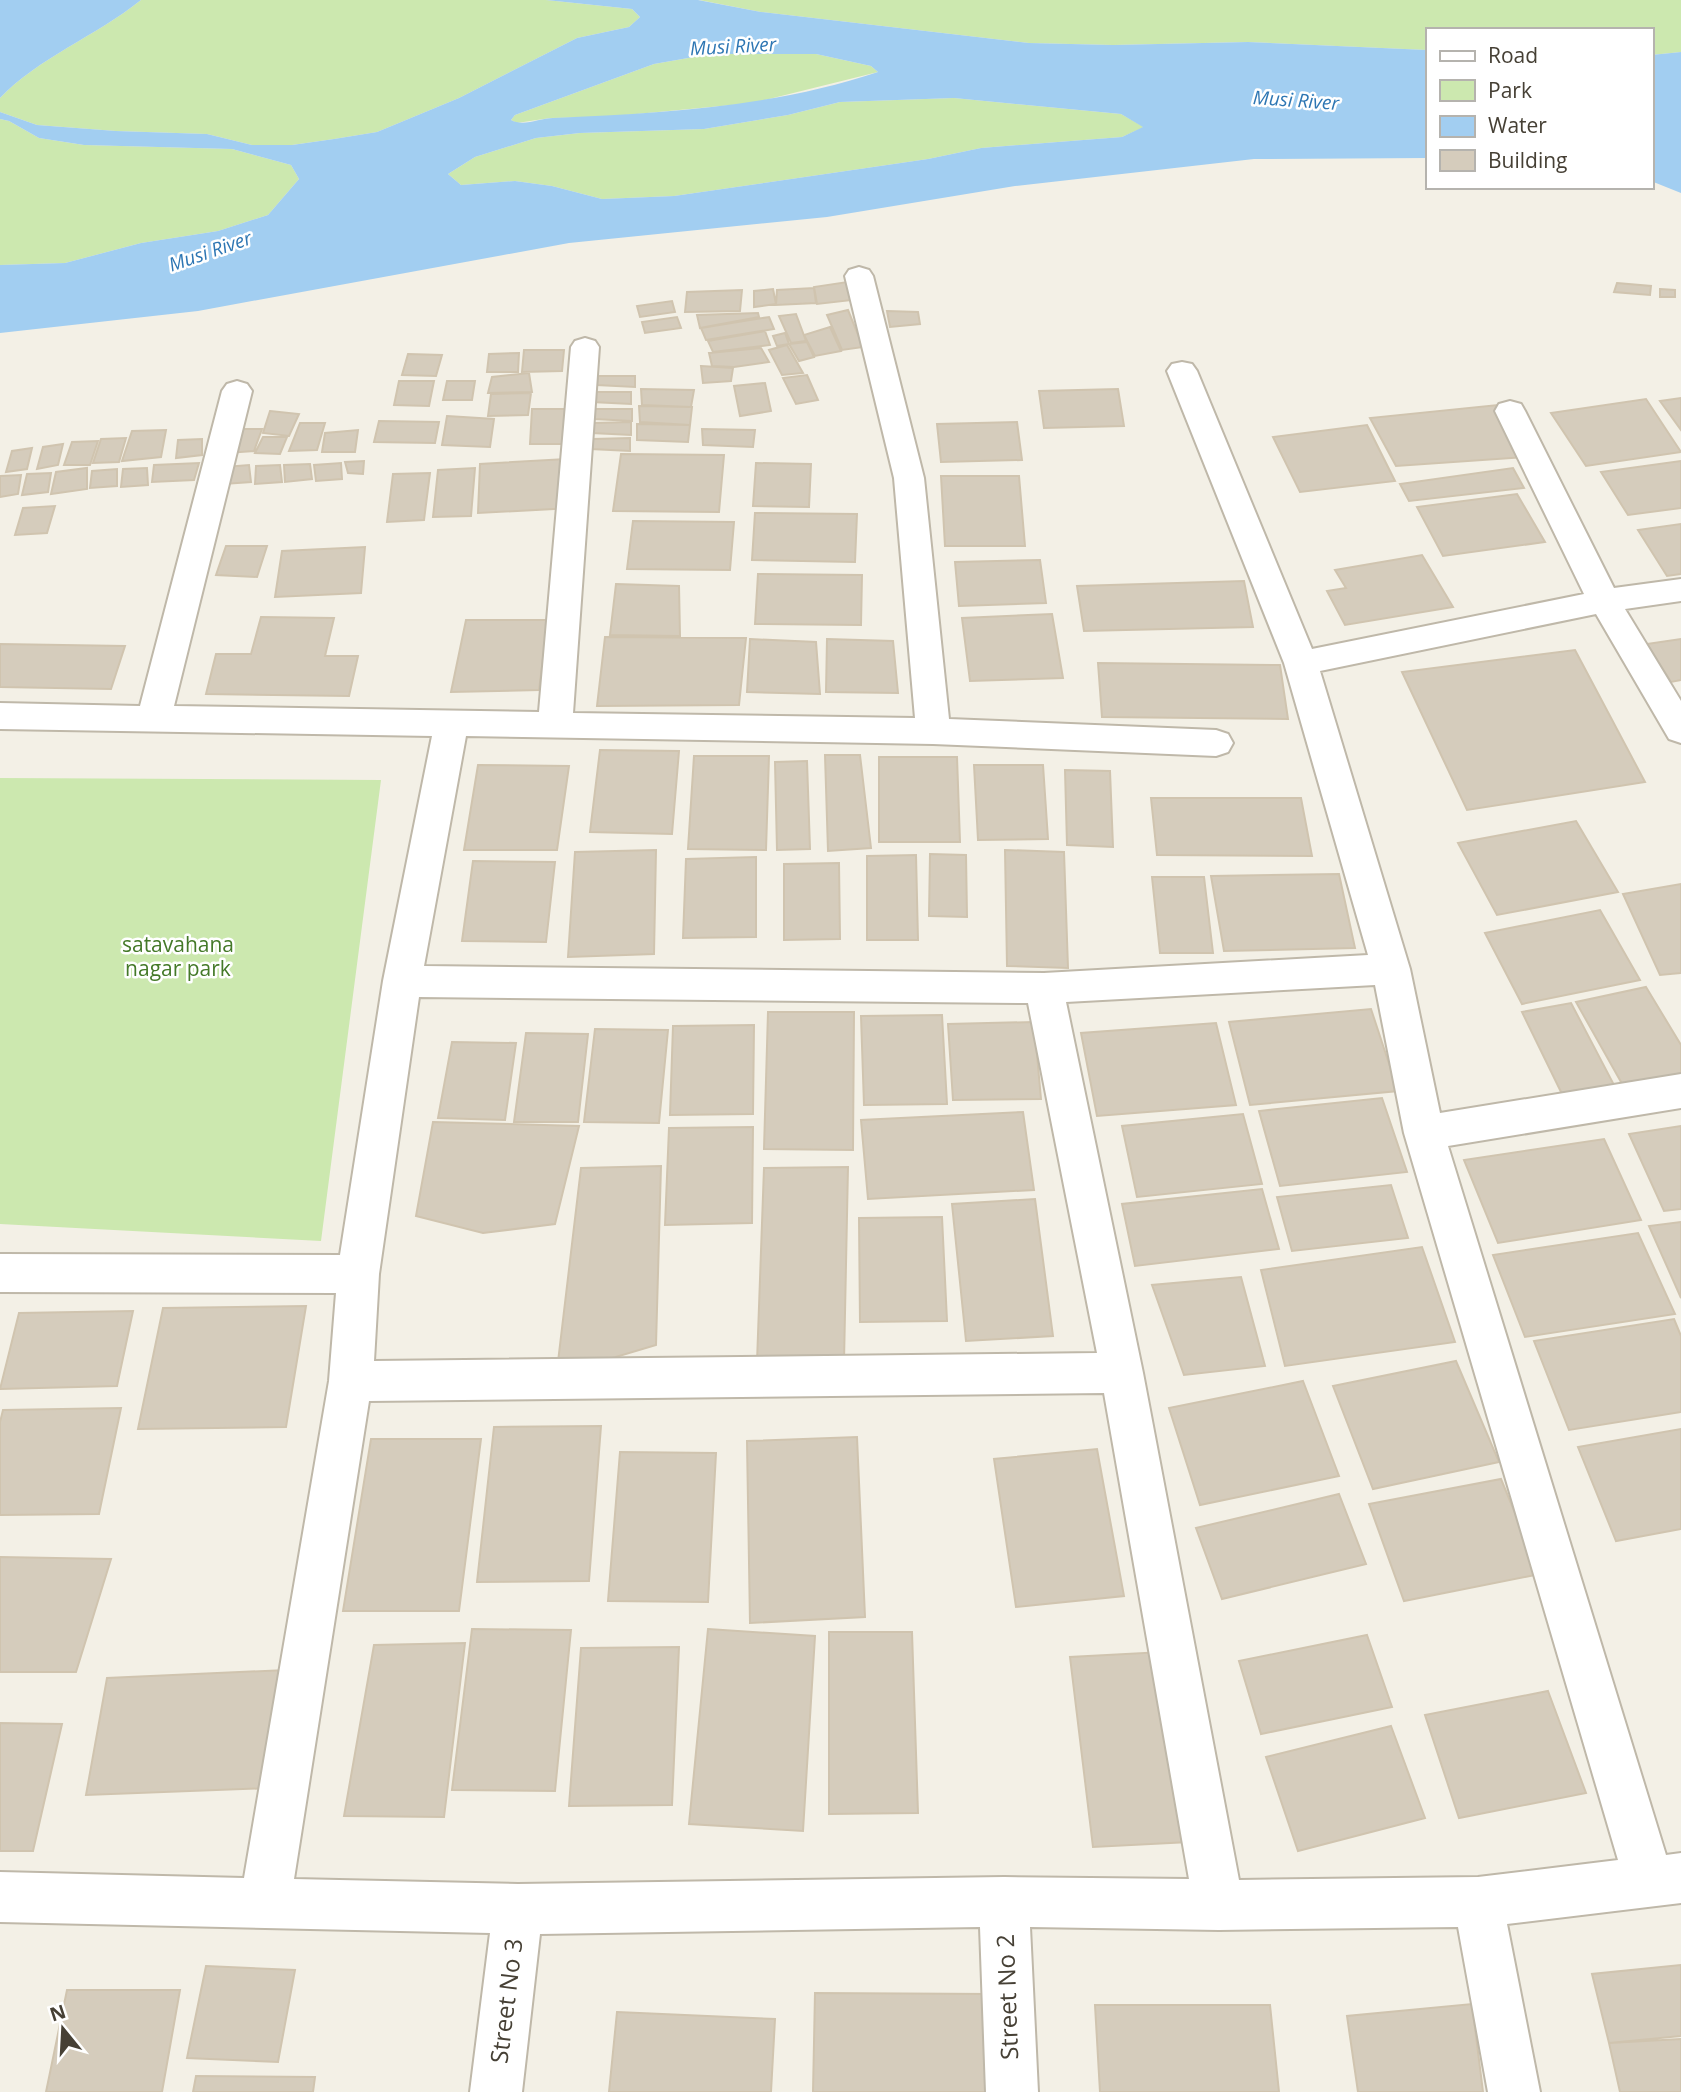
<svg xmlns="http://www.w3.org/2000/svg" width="1681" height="2092" font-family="'Open Sans',sans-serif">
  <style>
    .green { fill: #cce8af }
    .water { fill: #a2cef1; fill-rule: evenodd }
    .building { fill: #d5ccbc; stroke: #d0c4af; stroke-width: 2 }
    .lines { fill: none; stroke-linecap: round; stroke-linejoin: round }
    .minor-casing { stroke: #bfb8a9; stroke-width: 4 }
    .minor { fill: #fff; fill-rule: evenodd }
    .labels { text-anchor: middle; stroke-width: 5; stroke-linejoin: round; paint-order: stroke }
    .far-water-label { font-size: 19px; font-style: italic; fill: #2d76b3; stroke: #fff }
    .park-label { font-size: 21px; fill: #447928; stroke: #fff }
    .near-street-label { font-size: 24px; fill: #464035; stroke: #fff }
  </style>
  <rect width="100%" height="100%" fill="#f3f0e6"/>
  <!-- green -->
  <path class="green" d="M141,0H546L632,9L640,17L629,27L577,38L459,98L377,132L334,139L292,145H252L207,134L116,131L37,125L0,112V98C38,58 96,36 141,0Z
    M699,0H1681V52L1651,55V30H1427V50L1248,42L1113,45L1029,43L761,12Z
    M711,54H816L871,66L878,72L753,103L605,117L550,118L517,123L511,120L515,115L654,64Z
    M954,98L1121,114L1144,127L1122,137L981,148L928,159L674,196L602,199L552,186L515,181L461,185L448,174L475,157L536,138L580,133L704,129L788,115L840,102Z
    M0,119L9,121L39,138L84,145L232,149L291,165L299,179L268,215L218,231L141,243L65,263L0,265Z
    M0,778L381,780L321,1241L0,1224Z"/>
  <!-- water -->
  <path class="water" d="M0,0H141C96,36 38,58 0,98Z
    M546,0H698L761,12L1029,43L1113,45L1248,42L1427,50V158L1254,159L1015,186L827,217L569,243L198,311L0,333V265L65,263L141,243L218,231L268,215L299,179L291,165L232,149L84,145L39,138L9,121L0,119V112L37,125L116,131L207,134L252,145H292L334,139L377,132L459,98L577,38L629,27L640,17L632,9ZM711,54H816L871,66L878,72C774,107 662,113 553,118C540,118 523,127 511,120L515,115L654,64ZM954,98L1121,114L1143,127L1122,137L981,148L928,159L674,196L602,199L552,186L515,181L461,185L448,174L475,157L536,138L580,133L704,129L788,115L840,102Z
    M1681,52V193L1651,181V55Z"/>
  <!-- building -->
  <path class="building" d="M854,281L861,299L817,304L814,287Z
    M1617,283L1651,286L1650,295L1614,292Z
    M814,288L816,303L776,305L777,290Z
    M773,289L776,304L754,307V291Z
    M1660,289L1675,290V297H1660Z
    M742,290L740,311L685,312L687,292Z
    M672,301L675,312L640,317L637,306Z
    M848,310L863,347L842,350L827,315Z
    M887,311L918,312L920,324L890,327Z
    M758,313L759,317L700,328L697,315Z
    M796,314L806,341L791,343L779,316Z
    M677,317L681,328L645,333L642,322Z
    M769,317L774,329L706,340L701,328Z
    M830,327L841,351L815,356L804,335Z
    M765,331L770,345L713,352L708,341Z
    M785,333L789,344L777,346L773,336Z
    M807,342L814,357L799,361L789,344Z
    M787,345L803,373L782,375L769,350Z
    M761,348L769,362L734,367L712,366L709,353Z
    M524,350H564L562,371L522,372Z
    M519,353L518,372H487L489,354Z
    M408,354L442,355L436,376L402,375Z
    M701,366L733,368L731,381L703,383Z
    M529,373L532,392L488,393L492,377Z
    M807,375L818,400L796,404L783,378Z
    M598,376H635V387L597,385Z
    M399,381H434L429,406L394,405Z
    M447,381H475L472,400H443Z
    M765,383L771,411L740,416L734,386Z
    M641,389L694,390L691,407L642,405Z
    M1118,389L1124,426L1044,428L1039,391Z
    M594,392H631V404L592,402Z
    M531,393L528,415L488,416L491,394Z
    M1681,398V430L1660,401Z
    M1646,399L1681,452L1586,466L1551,413Z
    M1498,405L1526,457L1396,466L1370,418Z
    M639,406L692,407L690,425L640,422Z
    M532,409H572L567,444H530Z
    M595,409H632V421L594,419Z
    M270,411L299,414L289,436L263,433Z
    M447,416L494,419L490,447L442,445Z
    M379,421L439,422L435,443L374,442Z
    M631,422V435L592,433L594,423Z
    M1017,422L1022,460L941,462L937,424Z
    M300,423H325L317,450L289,451Z
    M637,424L690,425L688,442L637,440Z
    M1367,425L1395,481L1300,492L1273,437Z
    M234,429H262L254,451L227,453Z
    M702,429L755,430L753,447L703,445Z
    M166,430L161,457L122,461L132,431Z
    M358,430L355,452H322L325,433Z
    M263,437H287L280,454L255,453Z
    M126,438L119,462L93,463L101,439Z
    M630,438V451L591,449L593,439Z
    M202,439V455L176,458L178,440Z
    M98,441L90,465H64L72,442Z
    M63,444L58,465L37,469L43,447Z
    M32,448L27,469L6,472L12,451Z
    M621,454L724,455L719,512L613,511Z
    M566,459L572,508L478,513L480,464Z
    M364,461L363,474L348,473L345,462Z
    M1681,461V508L1628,515L1601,472Z
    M199,463L194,480L152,482L154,465Z
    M341,463L342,479L316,481L314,465Z
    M756,463L811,464L809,507L753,506Z
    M310,464L312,479L285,482L284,465Z
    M249,465L251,482L224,484L225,467Z
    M280,465L282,482L255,484L256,466Z
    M87,468V489L51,494L56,472Z
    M147,468L148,485L121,487L123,469Z
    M475,468L471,516L433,517L438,470Z
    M1513,468L1524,488L1409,501L1400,484Z
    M117,469V486L90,488L92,471Z
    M51,473L48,492L22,495L27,474Z
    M430,473L424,520L387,522L393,474Z
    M21,475L18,494L0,497V476Z
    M941,476H1019L1025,546H945Z
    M1517,494L1545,542L1443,556L1417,507Z
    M55,506L47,533L15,535L23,508Z
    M755,513L857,514L855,562L752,560Z
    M633,521L734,522L730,570L627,569Z
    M1681,524V574L1667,576L1638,530Z
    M226,546H267L257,577L216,575Z
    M365,547L361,593L275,597L282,551Z
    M1422,555L1453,607L1345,625L1327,591L1346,588L1335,570Z
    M1040,560L1046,603L959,606L955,562Z
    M758,574L862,575L861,625L755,624Z
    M1244,581L1253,627L1084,631L1077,586Z
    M616,584L679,586L680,636L610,635Z
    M1052,614L1063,678L970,681L962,618Z
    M261,617L334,618L325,656H358L349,696L206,694L216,654H251Z
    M466,620H548L539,690L451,692Z
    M605,637L746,638L739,705L597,706Z
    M750,639L816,642L820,694L747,692Z
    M827,639L893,641L898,693L826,692Z
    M1681,639V680L1671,682L1647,644Z
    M0,644L125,646L111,689L0,687Z
    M1575,650L1645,782L1467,810L1402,672Z
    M1098,663L1280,665L1288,719L1102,717Z
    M600,750L679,751L672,834L590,832Z
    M825,755H860L871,848L828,851Z
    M694,756H769L766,850L688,849Z
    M879,757H957L960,842H879Z
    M807,761L810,849L777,850L775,762Z
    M478,765L569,766L557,850H464Z
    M974,765H1043L1048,839L978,840Z
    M1065,770L1110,771L1113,847L1067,845Z
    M1151,798H1301L1312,856L1157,855Z
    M1576,821L1618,892L1497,915L1458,843Z
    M656,850L654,954L568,957L575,852Z
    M1005,850L1064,852L1068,968L1007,966Z
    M930,854L966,855L967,917L929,916Z
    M916,855L918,940H867V856Z
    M756,857V937L683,938L686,859Z
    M473,861L555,862L546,942L462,941Z
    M839,863L840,939L784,940V864Z
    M1339,874L1355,948L1224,951L1211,876Z
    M1152,877H1204L1213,953H1160Z
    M1681,884V973L1660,975L1623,894Z
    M1600,910L1640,980L1522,1004L1485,933Z
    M1646,987L1681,1045V1076L1625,1089L1576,1002Z
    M1571,1003L1614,1085L1563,1096L1522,1012Z
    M1371,1009L1398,1091L1250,1105L1229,1022Z
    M768,1012H854L853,1150L764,1149Z
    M942,1015L947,1104L864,1105L861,1016Z
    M1034,1022L1041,1099L953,1100L948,1024Z
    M1216,1023L1236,1105L1097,1116L1081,1033Z
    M754,1025L753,1114L670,1115L673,1026Z
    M595,1029L668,1030L659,1123L584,1122Z
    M526,1033L588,1034L578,1122H514Z
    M452,1042L516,1043L505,1120L438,1118Z
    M1382,1098L1407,1172L1280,1186L1259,1111Z
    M1023,1112L1034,1190L868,1199L861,1120Z
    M1243,1114L1262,1184L1137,1197L1122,1126Z
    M433,1122L579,1126L555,1224L483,1233L416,1216Z
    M1681,1126V1209L1664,1211L1629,1134Z
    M753,1127L752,1223L665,1225L669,1128Z
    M1604,1139L1641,1220L1498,1243L1464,1160Z
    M661,1166L656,1345L609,1359L558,1362L581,1168Z
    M848,1167L844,1362H757L764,1168Z
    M1391,1185L1408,1238L1292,1251L1277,1197Z
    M1262,1189L1279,1249L1135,1266L1122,1204Z
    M1035,1199L1053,1336L966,1341L952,1204Z
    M942,1217L947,1321L860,1322L859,1218Z
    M1681,1222V1298L1649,1226Z
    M1638,1233L1675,1314L1525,1337L1493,1255Z
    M1422,1247L1455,1342L1285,1366L1261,1270Z
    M1241,1277L1265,1366L1184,1375L1152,1285Z
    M306,1306L286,1427L138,1429L163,1308Z
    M133,1311L117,1386L0,1389L19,1313Z
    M1674,1319L1681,1336V1412L1569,1430L1534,1341Z
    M1456,1361L1499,1462L1373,1489L1333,1386Z
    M1303,1381L1339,1476L1200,1505L1169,1408Z
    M121,1408L99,1514L0,1515V1422L3,1410Z
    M601,1426L589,1581L477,1582L494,1427Z
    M1681,1429V1529L1616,1541L1578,1447Z
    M857,1437L865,1617L750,1623L747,1441Z
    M371,1439H481L459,1611H343Z
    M1097,1449L1124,1596L1016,1607L994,1459Z
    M620,1452L716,1453L708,1602L608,1601Z
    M1501,1479L1540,1574L1404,1601L1369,1504Z
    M1339,1494L1366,1564L1222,1599L1196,1528Z
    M0,1557L111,1559L76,1672H0Z
    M472,1629L571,1630L555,1791L452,1790Z
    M708,1629L815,1636L803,1831L689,1824Z
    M829,1632H912L918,1813L829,1814Z
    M1367,1635L1392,1707L1261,1734L1239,1661Z
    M465,1643L444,1817L344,1816L374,1645Z
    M679,1647L672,1805L569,1806L581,1648Z
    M1163,1652L1189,1842L1093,1847L1070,1657Z
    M286,1670L272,1788L86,1795L107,1678Z
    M1548,1691L1586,1793L1459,1818L1425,1715Z
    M0,1723L62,1724L33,1851H0Z
    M1391,1726L1425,1818L1298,1851L1266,1757Z
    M1681,1965V2036L1609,2043L1592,1974Z
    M206,1966L295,1970L278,2062L187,2058Z
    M67,1990H180L162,2092H46Z
    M815,1993L993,1994L996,2092H813Z
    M1472,2004L1483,2092H1358L1347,2016Z
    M1095,2005H1270L1279,2092H1100Z
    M617,2012L775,2019L771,2092H609Z
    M1681,2039V2092H1620L1609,2043Z
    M196,2076L315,2077L313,2092H193Z"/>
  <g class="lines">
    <defs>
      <path id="minor" d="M859,267L869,270L873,276L924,478L949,719L1216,730L1228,734L1233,743L1228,752L1216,756L933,744L466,736L424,966L1044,973L1368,955L1284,663L1167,371L1172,364L1182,362L1192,364L1197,371L1312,649L1584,594L1495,411L1499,404L1510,401L1521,404L1525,411L1614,588L1681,579V601L1625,609L1681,701V743L1669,739L1596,614L1320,671L1410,969L1440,1113L1681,1074V1108L1448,1146L1666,1855L1681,1853V1903L1507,1924L1540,2092H1488L1458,1927L1219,1930L1030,1927L1038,2092H986L980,1927L540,1934L522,2092H470L490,1933L0,1922V1872L244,1878L329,1381L336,1293L0,1292V1254L340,1255L383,981L432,736L0,729V703L140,706L222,391L227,384L237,381L247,384L252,391L174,706L539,712L571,347L575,341L585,338L595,341L599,347L573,713L915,718L894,478L845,276L849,270ZM1375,985L1404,1133L1618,1860L1478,1877L1239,1880L1143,1373L1066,1002ZM419,997L1028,1003L1097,1353L374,1361L379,1274ZM1104,1393L1189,1879L1004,1877L518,1884L294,1879L369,1401Z"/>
    </defs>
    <!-- minor casing -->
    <use href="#minor" class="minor-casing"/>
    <!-- minor -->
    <use href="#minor" class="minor"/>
  </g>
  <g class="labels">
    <!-- far-water labels -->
    <g class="far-water-label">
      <text transform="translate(733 46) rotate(-3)" y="7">Musi River</text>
      <text transform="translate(1296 100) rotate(4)" y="7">Musi River</text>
      <text transform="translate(210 251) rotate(-19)" y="7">Musi River</text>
    </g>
    <!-- park labels -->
    <g class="park-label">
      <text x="178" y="952">satavahana<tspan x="178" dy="24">nagar park</tspan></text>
    </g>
    <!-- near-street labels -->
    <g class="near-street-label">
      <text transform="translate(1008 1997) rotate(-92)" y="8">Street No 2</text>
      <text transform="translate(507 2001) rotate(-83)" y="8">Street No 3</text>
    </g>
  </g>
  <!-- legend -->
  <rect x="1426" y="28" width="228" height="161" fill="#ffffff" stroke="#b5b3ae" stroke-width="2"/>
  <rect x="1440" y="51" width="35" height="10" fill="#ffffff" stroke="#b5b3ae" stroke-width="2"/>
  <text x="1488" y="63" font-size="21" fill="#464035">Road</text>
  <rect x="1440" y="80" width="35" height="21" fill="#cce8af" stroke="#b5b3ae" stroke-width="2"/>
  <text x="1488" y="98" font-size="21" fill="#464035">Park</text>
  <rect x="1440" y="116" width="35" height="21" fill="#a2cef1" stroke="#b5b3ae" stroke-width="2"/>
  <text x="1488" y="133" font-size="21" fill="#464035">Water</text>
  <rect x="1440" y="150" width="35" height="21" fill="#d5ccbc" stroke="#b5b3ae" stroke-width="2"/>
  <text x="1488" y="168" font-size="21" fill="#464035">Building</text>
  <!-- north arrow -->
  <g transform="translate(63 2029) rotate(342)" stroke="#ffffff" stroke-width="5" paint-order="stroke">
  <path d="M0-5L12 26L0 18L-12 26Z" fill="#464035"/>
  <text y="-10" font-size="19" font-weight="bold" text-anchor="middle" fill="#464035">N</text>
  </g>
</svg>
